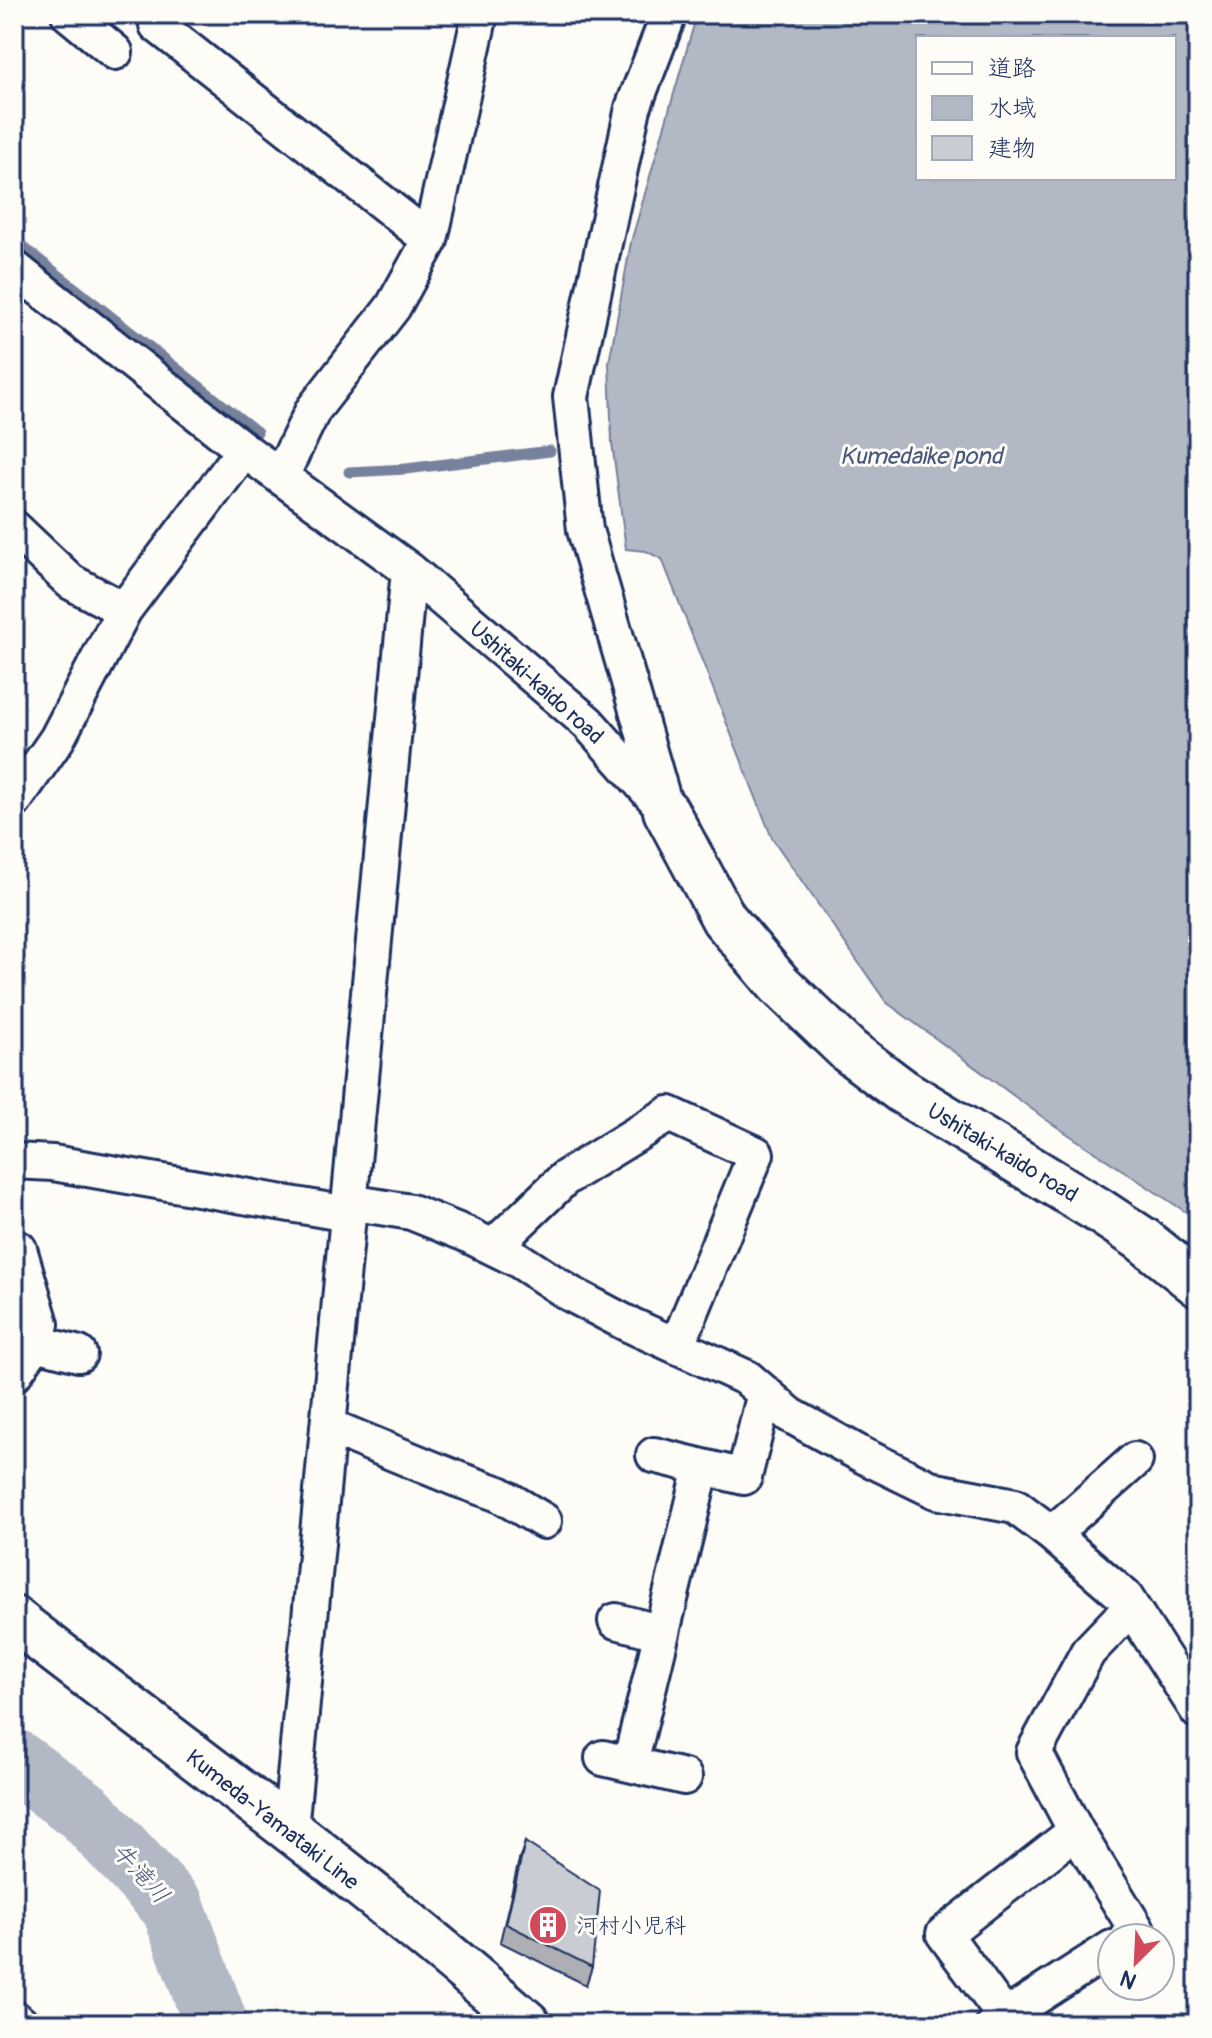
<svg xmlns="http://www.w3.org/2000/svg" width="1212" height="2038" font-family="Pangolin,'Klee One',sans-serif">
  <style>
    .water { fill: #b3b8c5; stroke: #76819c; stroke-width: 2; fill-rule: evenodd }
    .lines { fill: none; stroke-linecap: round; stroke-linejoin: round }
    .stream { stroke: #76819c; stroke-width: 11 }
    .river { stroke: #b3b8c5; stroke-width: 64 }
    .minor-casing { stroke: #1b2f5e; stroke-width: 40 }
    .tertiary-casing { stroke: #1b2f5e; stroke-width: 50 }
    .minor { stroke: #fdfcf7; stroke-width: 34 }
    .tertiary { stroke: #fdfcf7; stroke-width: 44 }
    .wall { fill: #adafb5; stroke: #1b2f5e; stroke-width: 2 }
    .building { fill: #c9ccd3; stroke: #1b2f5e; stroke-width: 2 }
    .labels { text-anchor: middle; stroke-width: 6; stroke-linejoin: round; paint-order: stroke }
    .street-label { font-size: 22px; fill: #1b2f5e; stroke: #fdfcf7 }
    .poi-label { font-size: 22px; fill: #1b2f5e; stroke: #fdfcf7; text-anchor: start }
    .water-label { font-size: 24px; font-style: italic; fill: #49587d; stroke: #fdfcf7 }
  </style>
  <rect width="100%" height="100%" fill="#fdfcf7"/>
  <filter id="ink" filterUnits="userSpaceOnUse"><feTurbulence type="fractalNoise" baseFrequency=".0125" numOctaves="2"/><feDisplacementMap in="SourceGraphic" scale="16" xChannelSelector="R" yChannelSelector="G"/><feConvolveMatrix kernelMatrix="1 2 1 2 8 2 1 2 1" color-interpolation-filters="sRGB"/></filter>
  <g filter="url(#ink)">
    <!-- water -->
    <path class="water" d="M697,14H1198V1220L1048,1121L886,1002L772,838L662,559L646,551L626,549L612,443L609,363L631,242ZM918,38H1174V178H918Z"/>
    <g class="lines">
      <!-- stream -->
      <path class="stream" d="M14,240L257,432
        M349,472L406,469L550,451"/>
      <!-- river -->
      <path class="river" d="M14,1761L85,1812L173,1907L216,2024"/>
      <defs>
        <path id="minor" d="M69,14L115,52
          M157,25L430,240
          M14,268L244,450L409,570L588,723L666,811
          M281,476L313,410L393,307L430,240L480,14
          M14,528L71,582L124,610
          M14,801L57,739L124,610L244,450
          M664,803L585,530L571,397L633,108L669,14
          M14,1161L53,1163L348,1214
          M349,1202L411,1212L466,1234L517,1259L569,1293L626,1323L747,1378L790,1415L864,1456L936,1491L1015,1506L1052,1534L1125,1597L1198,1711
          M493,1247L565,1178L669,1114L756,1154L677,1346
          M36,1343L79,1354
          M14,1374L36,1343L41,1324L19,1249
          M328,1426L457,1479L499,1494L544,1521
          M654,1455L744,1477L765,1393
          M1052,1534L1135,1460
          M616,1621L662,1633
          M603,1758L684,1777
          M630,1764L702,1467
          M290,1830L409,570
          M1128,1938L1138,1932L1076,1831L1034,1752L1088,1652L1131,1607
          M1005,2017L944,1934L1076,1831
          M14,2018L21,2024
          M994,2024L1112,1948"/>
        <path id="tertiary" d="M666,811L724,919L779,984L849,1051L902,1091L1098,1210L1142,1239L1198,1284
          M14,1619C186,1753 365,1880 528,2024"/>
      </defs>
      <!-- minor casing -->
      <use href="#minor" class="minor-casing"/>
      <!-- tertiary casing -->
      <use href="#tertiary" class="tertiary-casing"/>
      <!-- minor -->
      <use href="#minor" class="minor"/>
      <!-- tertiary -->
      <use href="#tertiary" class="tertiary"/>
    </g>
    <!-- wall -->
    <path class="wall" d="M525,1842L592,1967L586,1985L500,1942L519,1860Z"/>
    <!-- building -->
    <path class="building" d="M525,1842L600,1891L592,1967L506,1924Z"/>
  </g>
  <!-- icons -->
  <defs>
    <symbol id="building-disc" viewBox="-11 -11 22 22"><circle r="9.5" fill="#d1495b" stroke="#fdfcf7"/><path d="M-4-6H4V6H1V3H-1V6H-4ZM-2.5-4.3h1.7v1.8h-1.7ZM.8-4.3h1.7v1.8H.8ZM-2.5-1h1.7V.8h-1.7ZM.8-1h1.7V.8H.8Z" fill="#fff"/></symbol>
  </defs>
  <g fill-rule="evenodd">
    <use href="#building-disc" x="526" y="1903" width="44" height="44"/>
  </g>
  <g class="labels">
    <!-- street labels -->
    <g class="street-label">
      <text transform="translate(537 682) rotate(42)" y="8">Ushitaki-kaido road</text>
      <text transform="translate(1003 1152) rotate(31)" y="8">Ushitaki-kaido road</text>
      <text transform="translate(273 1819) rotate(38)" y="8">Kumeda-Yamataki Line</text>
    </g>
    <!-- poi labels -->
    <g class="poi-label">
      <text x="576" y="1933">河村小児科</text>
    </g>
    <!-- water labels -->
    <g class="water-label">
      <text x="921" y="464">Kumedaike pond</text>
      <text transform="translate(141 1873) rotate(48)" y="8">牛滝川</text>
    </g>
  </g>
  <!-- margin -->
  <rect width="1212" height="2038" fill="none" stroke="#fdfcf7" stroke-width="48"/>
  <rect x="24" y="24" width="1164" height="1990" fill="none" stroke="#1b2f5e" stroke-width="3" filter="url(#ink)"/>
  <!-- legend -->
  <rect x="916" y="36" width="260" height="144" fill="#fdfcf7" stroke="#a3aaba" stroke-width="2"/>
  <rect x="932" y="62" width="40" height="12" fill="#fdfcf7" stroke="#a3aaba" stroke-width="2"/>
  <text x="988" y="76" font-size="24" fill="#1b2f5e">道路</text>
  <rect x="932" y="96" width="40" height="24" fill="#b3b8c5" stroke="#a3aaba" stroke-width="2"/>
  <text x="988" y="116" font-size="24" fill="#1b2f5e">水域</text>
  <rect x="932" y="136" width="40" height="24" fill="#c9ccd3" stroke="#a3aaba" stroke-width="2"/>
  <text x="988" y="156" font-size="24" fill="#1b2f5e">建物</text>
  <!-- north arrow -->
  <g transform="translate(1136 1962) rotate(204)"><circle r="38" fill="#fdfcf7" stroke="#a3aaba" stroke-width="2"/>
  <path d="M0-6L14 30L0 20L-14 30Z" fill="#d1495b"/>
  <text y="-12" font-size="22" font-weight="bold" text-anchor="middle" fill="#1b2f5e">N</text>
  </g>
</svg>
